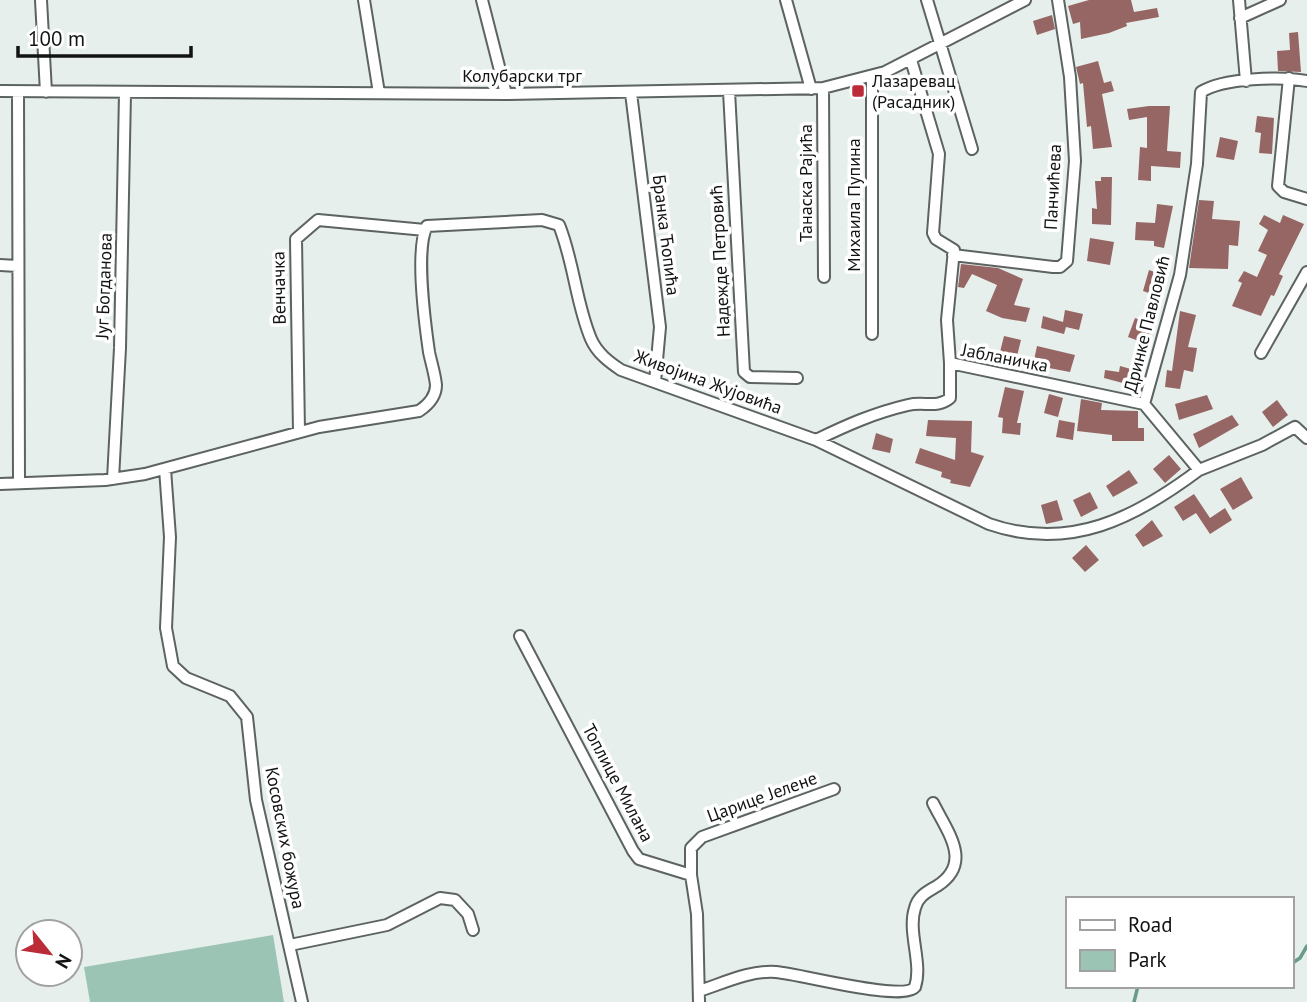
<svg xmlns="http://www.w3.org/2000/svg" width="1307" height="1002" font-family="'PT Sans',sans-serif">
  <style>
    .green { fill: #9cc4b4 }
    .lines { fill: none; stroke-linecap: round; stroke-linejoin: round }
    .stream { stroke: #689c89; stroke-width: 3.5 }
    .building { fill: #966664 }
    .minor-casing { stroke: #5c6360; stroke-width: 14 }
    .minor { stroke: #fff; stroke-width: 10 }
    .poi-dot { fill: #bb2b38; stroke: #fff; stroke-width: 2.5 }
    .labels { text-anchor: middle; stroke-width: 7; stroke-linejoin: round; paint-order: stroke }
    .street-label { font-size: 18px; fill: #111412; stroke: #fff }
    .poi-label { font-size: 18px; fill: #111412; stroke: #fff; text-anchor: start }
  </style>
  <rect width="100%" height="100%" fill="#e6efeb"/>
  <!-- green -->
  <path class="green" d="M273,935L284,1002H90L84,967Z"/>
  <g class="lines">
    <!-- stream -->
    <path class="stream" d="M1291,964L1300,958L1307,946
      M1134,1002L1138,986"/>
  </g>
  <!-- building -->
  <path class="building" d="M1089,0H1131L1134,12L1157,8L1159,17L1126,23L1127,26L1109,33L1081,39L1080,22L1073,24L1068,6Z
    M1052,15L1055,29L1037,35L1033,21Z
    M1298,32L1301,72L1278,71L1277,51L1290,50L1289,33Z
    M1098,61L1104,83L1111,81L1114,91L1102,94L1112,147L1093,149L1091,126L1087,127L1083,83L1080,84L1076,67Z
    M1149,106H1170L1167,151L1181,152L1180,168L1151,166V181L1138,180L1140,147L1147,148V117L1129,120L1127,109Z
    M1257,116L1274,118L1272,154L1259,153L1261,133L1255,132Z
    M1220,137L1238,141L1234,160L1216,157Z
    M1101,177H1112L1111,225L1092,224V208L1097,209L1095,181H1101Z
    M1199,200L1214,201L1212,219L1240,221L1238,246L1229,245L1228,269L1189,268Z
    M1157,204L1173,206L1164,248L1154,246V241L1135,240L1136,222L1155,223Z
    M1264,215L1280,223L1283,215L1304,224L1279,274L1283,276L1274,296L1271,295L1261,316L1232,306L1242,283L1238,281L1244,271L1257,277L1267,255L1258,251L1268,230L1259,224Z
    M1090,238L1114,242L1110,265L1087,261Z
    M961,264L998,268L1023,279L1014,305L1030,308L1026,322L1002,318L986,311L997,285L972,274L964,288L958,287Z
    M1149,270L1167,276L1160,297L1143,291Z
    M1065,310L1083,314L1079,330L1066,327L1064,334L1041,328L1043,316L1063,322Z
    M1180,311L1196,315L1188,347L1197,348L1193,372L1184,370L1180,389L1165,387L1167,370L1172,371Z
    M1135,318L1154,325L1147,344L1128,337Z
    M1004,336L1021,340L1016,360L999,356Z
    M1037,346L1075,355L1070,372L1033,365Z
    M1120,366L1138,371L1134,386L1104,378L1105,370L1119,372Z
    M1005,387L1024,391L1017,423H1021L1020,435L1002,433L1003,418L998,417Z
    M1049,394L1063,398L1058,417L1044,413Z
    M1207,395L1213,409L1179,420L1175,404Z
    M1081,399L1102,403L1101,410L1138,411V428H1144V441H1112V435L1077,431Z
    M1277,400L1288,415L1273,427L1262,412Z
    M1232,415L1239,425L1199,448L1193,434Z
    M928,420L972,421L971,452L984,456L970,487L950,483L951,480L941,477L942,472L915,463L920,448L955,460L956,438L926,436Z
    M1059,420L1075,423L1073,440L1056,437Z
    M876,433L893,439L890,453L872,449Z
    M1169,455L1181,469L1165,483L1153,469Z
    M1129,470L1138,483L1113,497L1106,486Z
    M1241,477L1253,498L1233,510L1220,489Z
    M1090,492L1098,508L1081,517L1073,500Z
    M1194,494L1210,518L1225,508L1232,520L1210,534L1196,513L1183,521L1174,507Z
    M1057,500L1063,520L1046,524L1041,505Z
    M1152,520L1163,536L1143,547L1135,535Z
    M1086,545L1099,560L1085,572L1072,558Z"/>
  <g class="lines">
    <defs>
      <path id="minor" d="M41,0L46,92
        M364,0L379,93
        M482,0L506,94
        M786,0L811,89
        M927,0L972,149
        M1239,0L1246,81
        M1240,18L1280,0
        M911,60L939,154L933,233L936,239L954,250L947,320L950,363
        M1289,78L1278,186L1284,192L1307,199
        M1307,81C1281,76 1223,78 1201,92L1197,164L1180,275L1144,404L1199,470L1262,445L1295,427L1307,438
        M823,88L824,277
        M0,91L506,94L823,88L885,72L1025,0
        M729,91L744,372L750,377L797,378
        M18,92L19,483
        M631,93L660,327L655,382
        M953,255L1053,267H1060L1067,261L1075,161L1070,77L1058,0
        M0,265L17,266
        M872,334V77
        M1261,353L1307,272
        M299,432L296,239L318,220L425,230
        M816,440C847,425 874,413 908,405C924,401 937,409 950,398V363L1144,404
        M165,469L170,537L166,628L173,666L186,678L230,696L247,717L256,800L302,1002
        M113,479L120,348L125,93
        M0,484L105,480L145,474L319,427L419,411C428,405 436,397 436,385C435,374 431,362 429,352C425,324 415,248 427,226L542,220L559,225C574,262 576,304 591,339C597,353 609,362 621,370L816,440L989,524C1070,552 1135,518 1199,470
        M520,636L633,851L639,859L691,875L697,914L699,1002
        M691,875V848L702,837L834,789
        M290,945L387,925L440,898L455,900L468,914L473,930
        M699,991C724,983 750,970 776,972C801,974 903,1002 915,987C923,963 907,932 915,908C918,896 927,892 937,886C973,863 948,833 933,803"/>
    </defs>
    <!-- minor casing -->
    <use href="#minor" class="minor-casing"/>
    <!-- minor -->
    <use href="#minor" class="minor"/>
  </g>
  <!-- markers -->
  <rect class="poi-dot" x="851" y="84" width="14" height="14" rx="3.5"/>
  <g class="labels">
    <!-- street labels -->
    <g class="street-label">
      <text x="522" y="82">Колубарски трг</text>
      <text transform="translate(806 183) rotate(-90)" y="6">Танаска Рајића</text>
      <text transform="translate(1053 187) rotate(-87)" y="6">Панчићева</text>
      <text transform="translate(854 205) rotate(-90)" y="6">Михаила Пупина</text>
      <text transform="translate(666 235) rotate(83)" y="6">Бранка Ћопића</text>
      <text transform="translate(720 261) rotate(-93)" y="6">Надежде Петровић</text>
      <text transform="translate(104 286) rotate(-88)" y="6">Југ Богданова</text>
      <text transform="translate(279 288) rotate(-91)" y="6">Венчачка</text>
      <text transform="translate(1147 324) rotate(-76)" y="6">Дринке Павловић</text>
      <text transform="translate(1005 358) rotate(11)" y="6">Јабланичка</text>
      <text transform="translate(708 382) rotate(20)" y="6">Живојина Жујовића</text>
      <text transform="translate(618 783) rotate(62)" y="6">Топлице Милана</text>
      <text transform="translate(762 797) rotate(-20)" y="6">Царице Јелене</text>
      <text transform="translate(285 838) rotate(79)" y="6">Косовских божура</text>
    </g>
    <!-- poi labels -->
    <g class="poi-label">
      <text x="872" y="87">Лазаревац<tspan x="872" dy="21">(Расадник)</tspan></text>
    </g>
  </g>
  <!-- legend -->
  <rect x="1066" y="897" width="228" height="91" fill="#ffffff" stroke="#a0a1a0" stroke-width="2"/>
  <rect x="1080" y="920" width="35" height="10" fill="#ffffff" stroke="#a0a1a0" stroke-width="2"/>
  <text x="1128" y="932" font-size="21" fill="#111412">Road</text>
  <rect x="1080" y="950" width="35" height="21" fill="#9cc4b4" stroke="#a0a1a0" stroke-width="2"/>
  <text x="1128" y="967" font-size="21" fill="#111412">Park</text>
  <!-- north arrow -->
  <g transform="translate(49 953) rotate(120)"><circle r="33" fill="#ffffff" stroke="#a0a1a0" stroke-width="2"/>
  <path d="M0-5L12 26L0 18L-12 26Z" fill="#bb2b38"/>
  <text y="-10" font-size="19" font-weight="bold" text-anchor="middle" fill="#111412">N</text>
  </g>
  <!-- scale -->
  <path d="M18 46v10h173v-10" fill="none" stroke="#111412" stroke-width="3.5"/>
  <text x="28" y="46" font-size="21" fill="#111412" stroke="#ffffff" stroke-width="5" paint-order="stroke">100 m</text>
</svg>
